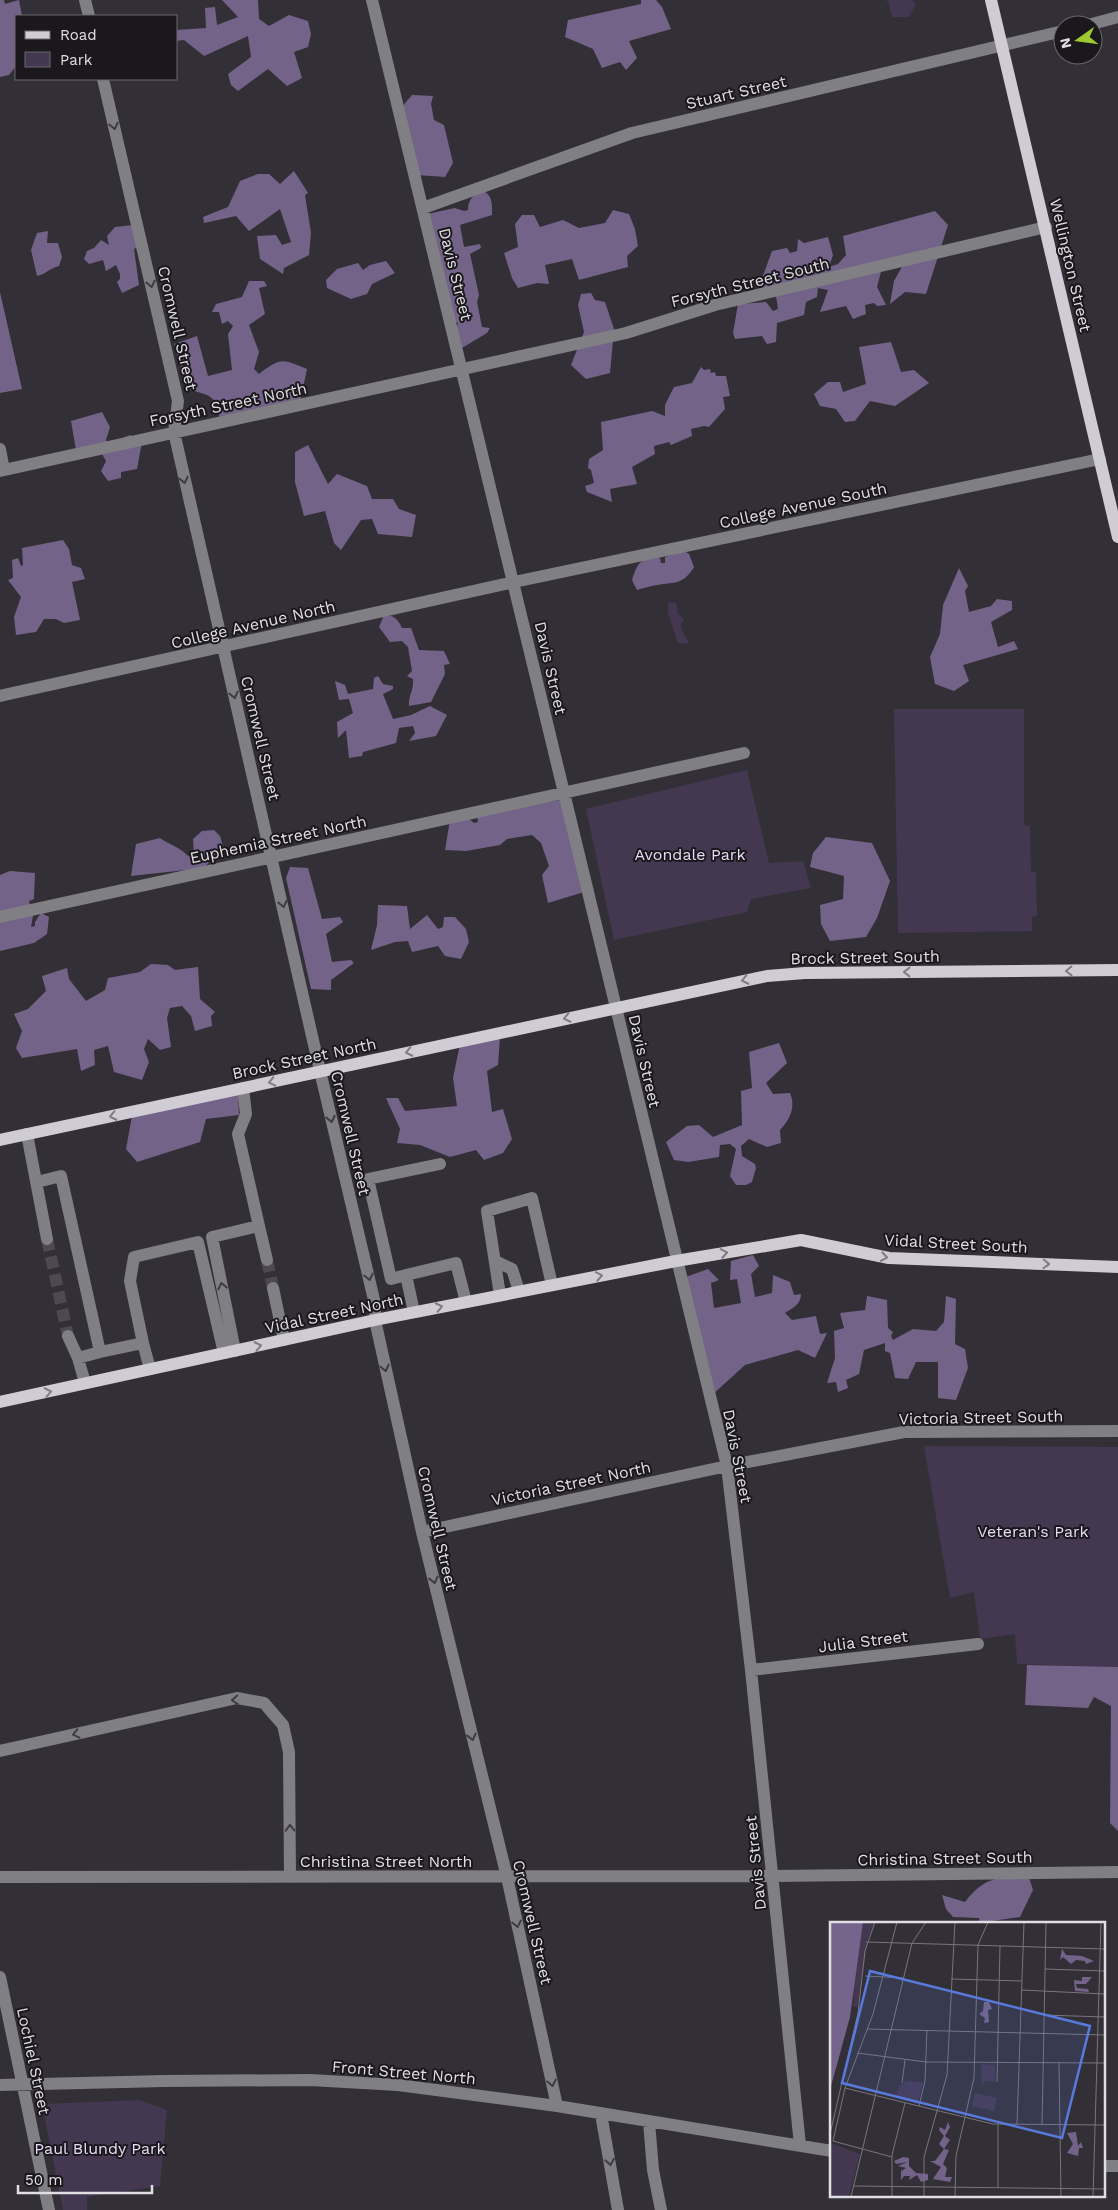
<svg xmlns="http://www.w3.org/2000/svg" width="1118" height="2210" font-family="'Work Sans',sans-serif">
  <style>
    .green { fill: #433850 }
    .forest { fill: #746389 }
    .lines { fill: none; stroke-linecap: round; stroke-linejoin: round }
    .minor-tunnel { stroke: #4d4951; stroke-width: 12; stroke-dasharray: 12 6; stroke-linecap: butt }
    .minor { stroke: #807f83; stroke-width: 12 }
    .major { stroke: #d0ccd5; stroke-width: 12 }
    .oneway { stroke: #3e3c40 }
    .oneway2 { stroke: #7e7b82 }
    .labels { text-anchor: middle; stroke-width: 4; stroke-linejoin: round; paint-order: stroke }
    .street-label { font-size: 16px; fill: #e1dfe4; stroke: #1a181c }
    .park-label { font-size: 16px; fill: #e7dcf6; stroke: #1a181c }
    .inset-road { fill: none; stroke: #79757c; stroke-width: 1 }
    .view { fill: #587adc; fill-opacity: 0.15; stroke: #587adc; stroke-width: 2.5 }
    .inset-edge { fill: none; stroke: #e1dfe4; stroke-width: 2.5 }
  </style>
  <rect width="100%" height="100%" fill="#332f37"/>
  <!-- green -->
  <path class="green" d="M884,0H912L916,4L909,17H892L888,1Z
    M668,602L676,603L678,613L684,620L680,626L689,643H678L668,613Z
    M894,709H1024V825L1030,826L1031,872H1036L1037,916L1032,917V931L898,933Z
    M747,770L769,863L803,861L811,888L751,899L747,912L614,940L586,809Z
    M924,1446L1118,1447V1667L1017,1664L1015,1634L980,1639L974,1592L950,1598Z
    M140,2100L167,2110L160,2186L87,2197V2210H63L42,2104Z"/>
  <!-- forest -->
  <path class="forest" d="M0,0H4L5,4L19,0L22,16H16V66L9,75L0,77Z
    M222,0H258L259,19L269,26L289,15L308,21L311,34L308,47L294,52L302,78L287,86L268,69L238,91L231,85L228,74L251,57L248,36L204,56L184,40L176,41V30L206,28L205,8L215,7L217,25L238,17Z
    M641,0H656L662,7L671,29L629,41L637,58L626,70L620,62L602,68L593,49L565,37L568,20L641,4Z
    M412,95L433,96L431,104L434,120L444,125L453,163L445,177L417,175L401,108Z
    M294,171L308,193L305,195L311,233L309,255L284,268L283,274L260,259L257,236L276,235L282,245L291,242L280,209L249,231L236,216L204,223L203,217L228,207L240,181L258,174H269L280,184Z
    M484,191C493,197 492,205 492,215L460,225L464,247L480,244L481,248L470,254L479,295L477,302L482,327L490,328L487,333L462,348L456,331L458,323L452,320L427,214L455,208L464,211L468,210C468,198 474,195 484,191Z
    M613,210L629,214L635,229L638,246L627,256L628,267L579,280L572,259L545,265L549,284L537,283L518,288L512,278L504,253L518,247L515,224L522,215H534L540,227L563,220L579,228L605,223Z
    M935,211L948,225L926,294L905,292L890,304L894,281L903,265L882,268L877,287L886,305L877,306L874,303L865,305L866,314L853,319L846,306L820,312L828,290L818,288L817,297L806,302L804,315L777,323L776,342L767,344L762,336L735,339L733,333L738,304L766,302L773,311L778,309L776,296L763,290L761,281L772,251L787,248L790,253L797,251L798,239L804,243L828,237L833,255L829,267L838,264L846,255L843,236Z
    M133,225L139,246L134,249L139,285L122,293L117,282L120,279V274L116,265L106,271L103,260L89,264L84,259L87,251L94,248L101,240L109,245L107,236L115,227Z
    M48,231L47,243H58L62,257L59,266C50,268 46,274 37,276L31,250L37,233Z
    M386,261L395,273L372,284L367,294L351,299L327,288L326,280L337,269L358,263L363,270L370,265Z
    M249,281H264L267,286L259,288L265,314L249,325L259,352L254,369L259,374C281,357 282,359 307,369L300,402L220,420C216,394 211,396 187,389L174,344L197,336L208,376L232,370L228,334L233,326L228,321L222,324L219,312H212L216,304L242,297Z
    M0,292L22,389L0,393Z
    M591,293L595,300L605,302L614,329L610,373L586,379L571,365L584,332L578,305L581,294Z
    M891,342L901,372L914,370L929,383L895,406L870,401L855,421L845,422L836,409L820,406L814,394L828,382H840L843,392L866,384L859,347Z
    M701,367L704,370L710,369L711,373L715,372L716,376H726L730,396L723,397L725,409L709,427L704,426L691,429L692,436L671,445L669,442L654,446L655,454L632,467L637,484L610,489L612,502L587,492L585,486L594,483L591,470L588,468L589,459L603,450L601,422L652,411L665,416V405L674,387L692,383Z
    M102,412L110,427L106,440L108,444L130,435L142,442L137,469L121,472V478L108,481L101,471L106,461L102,454L76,450L71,421Z
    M308,445L328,484L337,474L367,486L372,499H393L399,509L416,515L412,537L378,534L372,519L361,520L341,550L334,543L325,511L304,516L295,482V452Z
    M63,540L69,549L72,565L81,568L85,579L72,582L80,620L64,623L56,619H44L36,632L16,635L14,617L21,597L8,580L13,578L12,560L18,558L21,566L23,565L22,548Z
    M684,551L689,554L694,567C683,585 675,582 657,585C650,586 644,588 637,590L632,580C638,562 640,558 660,558L661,563H665V557Z
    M959,568L968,586L965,591L969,612L991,606L997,599L1012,601V610L991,622L998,647L1014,641L1018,649L963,665L969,681L954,691L935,684L930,657L940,634L943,605Z
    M384,615C394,615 398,619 402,628H411L419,650L444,651L450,664L444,665L445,674L431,702L409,706C408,696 414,690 413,679L407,676L412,671L408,647L402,641L390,642L379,627Z
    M378,676L383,684L393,686V689L383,694L393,719L411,715L430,706L447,715L436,736L409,741L415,733L413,726L399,728L396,743L363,752L362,756L349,758L346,730L338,738L337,722L353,713L349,699L339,700L335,681L345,685L348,694L373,689L374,678Z
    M560,800L584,892L548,903L542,875L549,866L541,843L532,835L507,839L500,845L466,851L445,850L450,820L467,817L474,823L478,822L477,815Z
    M214,830L220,836L223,846L204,868L131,876L136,844L160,838C170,845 180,847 188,856L194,854L193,839L202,831Z
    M826,837L872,843L890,881L877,918L866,937L830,941L821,924L820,905L843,899L844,876L810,867L813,853Z
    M290,867L308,868L322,919L340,917L343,922L326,934L332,962L351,960L354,963L331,980V990L311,989L286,878Z
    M10,871L35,873L34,899L29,901L33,916L31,927L35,926V922L41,913L49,917L47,934L34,943L0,951V875Z
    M378,905L407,906L410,929L427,915L438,929L443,927L444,917H455L466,929L469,942L461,959L445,956L438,946L412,952L408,941L395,942L371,950L377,925Z
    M151,964L168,965L175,970L198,967L200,999L215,1012L211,1016L212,1026L195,1031L191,1016L182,1006L170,1008L167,1018L171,1047L160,1050L148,1039L144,1049L149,1062L142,1080L114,1072L108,1046L94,1050L95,1065L81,1071L77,1049L22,1058L16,1048L22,1031L14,1014L28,1009L46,991L42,976L67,968L69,979L86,1001L105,990L108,978L140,972Z
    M500,1037L498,1065L487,1071L492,1112L503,1109L512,1139L503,1153L484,1160L476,1150L450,1157L420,1145L397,1143L400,1129L386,1098H398L405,1111L457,1106L453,1078L460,1044Z
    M779,1043L787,1063L766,1083L773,1094L790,1093C796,1108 790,1119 780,1130L781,1143L767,1147L749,1139L741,1146L742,1156L755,1164L756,1168L752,1182L746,1185H736L730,1176L736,1149L730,1144L720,1145L719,1157L688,1162L674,1160L666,1142L687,1126L699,1125L713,1137L742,1125L741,1091L752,1088L749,1052Z
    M238,1093L239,1115L206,1119L200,1142L137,1162L126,1149L132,1116Z
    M753,1255L759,1266L751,1274L755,1297L772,1293L773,1275L790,1282L794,1295L801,1294C801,1305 792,1308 785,1313L792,1320L816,1316L820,1334L827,1333L815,1358L798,1350L745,1365L711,1396L683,1278L708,1269L719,1280L711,1283L714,1308L741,1303L737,1279L730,1280L731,1261Z
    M867,1296L887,1300L888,1328L893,1332L891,1336L893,1340L913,1329L936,1331L944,1322L946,1296L956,1299L955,1344L965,1349L968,1368L956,1400L938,1398V1362H916L908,1379L895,1378L890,1353L885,1351V1343L864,1350L859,1374L846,1380L848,1388L838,1392L836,1382L827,1383L835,1358L834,1331L844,1328L840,1313L865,1310Z
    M1027,1665L1118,1667V1831L1110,1823L1111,1706L1094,1697L1088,1708L1025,1705Z
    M1029,1877L1033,1890L1020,1917L992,1921V1924H980L979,1918L953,1917L946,1909L942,1895L965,1902C986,1875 998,1878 1029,1877Z"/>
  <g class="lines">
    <!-- minor-tunnel -->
    <path class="minor-tunnel" d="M47,1239L68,1336
      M267,1260L273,1288"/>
    <!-- minor -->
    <path class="minor" d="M85,0L89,16
      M372,0L727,1466L751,1670L800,2145
      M1088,25L1118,17
      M103,79L178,401L174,432L320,1071L375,1304V1320L422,1532L507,1877L557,2106
      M423,208L632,133L1063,31
      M0,449L4,470
      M0,471L626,333L715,305L1046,227
      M0,696L514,582L1100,459
      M0,917L744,753
      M243,1088L246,1114L238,1134L259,1226
      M27,1134L47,1239
      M37,1182L61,1176L100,1352L78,1358
      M495,1261L512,1269L519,1291
      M406,1275L391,1279L368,1179L440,1164
      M273,1288L284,1340
      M500,1295L487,1211L532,1198L552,1285
      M414,1312L406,1275L456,1263L466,1302
      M68,1336L78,1358L85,1383
      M143,1343L130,1281L134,1257L198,1242L224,1353
      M235,1351L212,1237L259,1226L267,1260
      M100,1352L143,1343L150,1369
      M422,1532L727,1466L904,1432L1118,1431
      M751,1670L978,1644
      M0,1751L237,1698L264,1703L283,1725L289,1752L290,1877
      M0,1877L773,1876L1118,1872
      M0,1977L49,2210
      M0,2085L164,2081L310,2080L398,2085L557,2106L832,2151
      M601,2114L618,2210
      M649,2122L653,2170L661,2210
      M1104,2166H1118"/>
    <!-- major -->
    <path class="major" d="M991,0L1118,537
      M0,1140L767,976L805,973L1118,970
      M0,1402L375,1320L676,1261L801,1240L889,1258L1118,1267"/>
  </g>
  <!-- one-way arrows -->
  <defs><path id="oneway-chevron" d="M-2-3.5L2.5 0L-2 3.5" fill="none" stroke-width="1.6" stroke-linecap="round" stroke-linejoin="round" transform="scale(1.25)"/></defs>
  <g class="oneway">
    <use href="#oneway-chevron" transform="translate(114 126) rotate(77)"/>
    <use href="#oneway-chevron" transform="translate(151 284) rotate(77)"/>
    <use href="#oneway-chevron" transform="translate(184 480) rotate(77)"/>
    <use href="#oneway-chevron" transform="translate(234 695) rotate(77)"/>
    <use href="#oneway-chevron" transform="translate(283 904) rotate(77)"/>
    <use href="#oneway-chevron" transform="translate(331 1119) rotate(77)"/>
    <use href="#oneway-chevron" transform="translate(369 1277) rotate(77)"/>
    <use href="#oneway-chevron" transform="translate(222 1286) rotate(-102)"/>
    <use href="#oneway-chevron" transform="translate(385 1368) rotate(77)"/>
    <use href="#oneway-chevron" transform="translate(434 1580) rotate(76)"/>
    <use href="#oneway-chevron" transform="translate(235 1700) rotate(176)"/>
    <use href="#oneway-chevron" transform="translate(76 1734) rotate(167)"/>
    <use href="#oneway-chevron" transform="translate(472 1737) rotate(76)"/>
    <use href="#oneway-chevron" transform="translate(290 1828) rotate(-91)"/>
    <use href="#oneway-chevron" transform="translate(517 1924) rotate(78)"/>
    <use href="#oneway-chevron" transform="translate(552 2083) rotate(78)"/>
    <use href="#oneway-chevron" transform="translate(610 2162) rotate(81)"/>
  </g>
  <g class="oneway2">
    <use href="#oneway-chevron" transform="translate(1069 971) rotate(179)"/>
    <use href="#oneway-chevron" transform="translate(907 972) rotate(180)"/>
    <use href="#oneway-chevron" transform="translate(745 980) rotate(168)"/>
    <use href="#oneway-chevron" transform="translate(567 1018) rotate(168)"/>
    <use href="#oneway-chevron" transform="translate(409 1052) rotate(168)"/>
    <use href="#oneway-chevron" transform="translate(272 1082) rotate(167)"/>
    <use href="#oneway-chevron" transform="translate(113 1116) rotate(168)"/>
    <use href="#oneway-chevron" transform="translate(724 1253) rotate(-10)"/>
    <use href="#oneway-chevron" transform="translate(884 1257) rotate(10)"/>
    <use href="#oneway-chevron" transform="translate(1046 1264) rotate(2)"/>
    <use href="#oneway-chevron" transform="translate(599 1276) rotate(-11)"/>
    <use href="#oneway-chevron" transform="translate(439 1307) rotate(-12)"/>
    <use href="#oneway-chevron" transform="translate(258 1346) rotate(-12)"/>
    <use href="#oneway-chevron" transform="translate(48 1392) rotate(-12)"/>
  </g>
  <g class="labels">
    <!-- street labels -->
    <g class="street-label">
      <text transform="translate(736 92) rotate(-13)" y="6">Stuart Street</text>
      <text transform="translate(1071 265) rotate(77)" y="6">Wellington Street</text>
      <text transform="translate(456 274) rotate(76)" y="6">Davis Street</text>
      <text transform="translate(750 282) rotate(-14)" y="6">Forsyth Street South</text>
      <text transform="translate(178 328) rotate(77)" y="6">Cromwell Street</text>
      <text transform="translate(228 404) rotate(-12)" y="6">Forsyth Street North</text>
      <text transform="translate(803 505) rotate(-12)" y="6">College Avenue South</text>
      <text transform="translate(253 624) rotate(-13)" y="6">College Avenue North</text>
      <text transform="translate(551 668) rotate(77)" y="6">Davis Street</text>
      <text transform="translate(261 738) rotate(77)" y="6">Cromwell Street</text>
      <text transform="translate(278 839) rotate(-12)" y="6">Euphemia Street North</text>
      <text transform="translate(865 957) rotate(-1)" y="6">Brock Street South</text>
      <text transform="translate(304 1058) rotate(-12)" y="6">Brock Street North</text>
      <text transform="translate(645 1061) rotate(77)" y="6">Davis Street</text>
      <text transform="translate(351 1133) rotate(77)" y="6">Cromwell Street</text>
      <text transform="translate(956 1243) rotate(3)" y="6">Vidal Street South</text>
      <text transform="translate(334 1313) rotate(-12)" y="6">Vidal Street North</text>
      <text transform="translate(981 1417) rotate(-1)" y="6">Victoria Street South</text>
      <text transform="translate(738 1456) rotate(79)" y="6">Davis Street</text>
      <text transform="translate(571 1483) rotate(-12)" y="6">Victoria Street North</text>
      <text transform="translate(438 1528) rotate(77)" y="6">Cromwell Street</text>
      <text transform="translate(863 1641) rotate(-7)" y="6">Julia Street</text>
      <text transform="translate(945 1858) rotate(-1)" y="6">Christina Street South</text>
      <text x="386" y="1867">Christina Street North</text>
      <text transform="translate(755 1863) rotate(-96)" y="6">Davis Street</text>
      <text transform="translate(533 1922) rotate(77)" y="6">Cromwell Street</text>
      <text transform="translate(34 2061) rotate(78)" y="6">Lochiel Street</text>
      <text transform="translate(404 2072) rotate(5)" y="6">Front Street North</text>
    </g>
    <!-- park labels -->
    <g class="park-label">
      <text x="690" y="860">Avondale Park</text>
      <text x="1033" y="1537">Veteran's Park</text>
      <text x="100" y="2154">Paul Blundy Park</text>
    </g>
  </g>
  <!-- overview -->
  <g transform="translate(830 1922)">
    <rect width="275" height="275" fill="#332f37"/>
    <path d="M33,0H45L37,19L28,85H23L27,22ZM151,142L165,143V160L155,159L152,163ZM77,159L93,160L88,182L66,176L69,164ZM145,171L167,176L164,189L142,184ZM3,222L30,232L19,275H0V223Z" fill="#433850"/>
    <path d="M232,27L236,33L252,34L264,39L256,42L255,39L246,38L241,42L233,35L230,38ZM252,55H262L256,62H246L247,66L258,67L259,70L245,69L244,58L252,59ZM154,80H159L162,87L158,88L159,100L154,101L155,96L149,92L153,89ZM118,200L120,205L115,214L120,218L114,227L109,222L114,214L109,208L110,205L115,208ZM246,210L248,224L251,220L253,226H249L248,234L237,231L243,222L237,211ZM114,227L119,228L113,242L117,246L115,255H122L120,260L103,257L111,245L100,239H105ZM73,235L79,236V244L86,251L98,252V258L91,260L87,253L79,258L80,254H74L71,258V249L76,246L68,244L77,240L66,242L64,239Z" fill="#746389"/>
    <path d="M0,0H33L20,95L0,168Z" fill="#75648b"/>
    <path class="inset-road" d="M36,20L275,27M215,47L275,49M35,54L74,56M121,57L192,59M191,68L275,72M213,93L275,95M37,107L275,113M27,131L96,140L275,141M229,141L231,275M167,160L170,24M72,161L75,138M15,166L105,188M89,184L95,159L97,108M105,188L163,202L275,203M187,202L194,0M212,203L216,0M0,212L28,91L35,29L45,0M62,235L3,219L15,166L43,92L67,0M23,264L275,267M168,266V202M21,275L82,21L96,0M62,275V233L75,181M94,275V235L117,153L125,0M125,275L126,234L144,156L148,23L158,0M263,275L271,0"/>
    <path class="view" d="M40,49L260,104L232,216L12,161Z"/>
    <rect width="275" height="275" class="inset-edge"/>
  </g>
  <!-- legend -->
  <rect x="15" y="15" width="162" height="65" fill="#1a181c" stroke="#6a686c"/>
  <rect x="25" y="31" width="25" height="8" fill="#d0ccd5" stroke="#6a686c"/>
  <text x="60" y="40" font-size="15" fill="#e1dfe4">Road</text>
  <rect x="25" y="52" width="25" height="15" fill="#433850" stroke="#6a686c"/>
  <text x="60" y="65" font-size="15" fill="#e1dfe4">Park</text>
  <!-- north arrow -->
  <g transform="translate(1078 40) rotate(256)"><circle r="24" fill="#1a181c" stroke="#6a686c"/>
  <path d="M0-4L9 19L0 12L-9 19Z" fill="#9eca2f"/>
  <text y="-8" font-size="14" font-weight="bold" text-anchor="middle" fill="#e1dfe4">N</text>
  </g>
  <!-- scale -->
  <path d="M18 2185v8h134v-8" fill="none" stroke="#e1dfe4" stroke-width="2.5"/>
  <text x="25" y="2185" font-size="15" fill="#e1dfe4" stroke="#1a181c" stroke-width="4" paint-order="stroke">50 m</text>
</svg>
